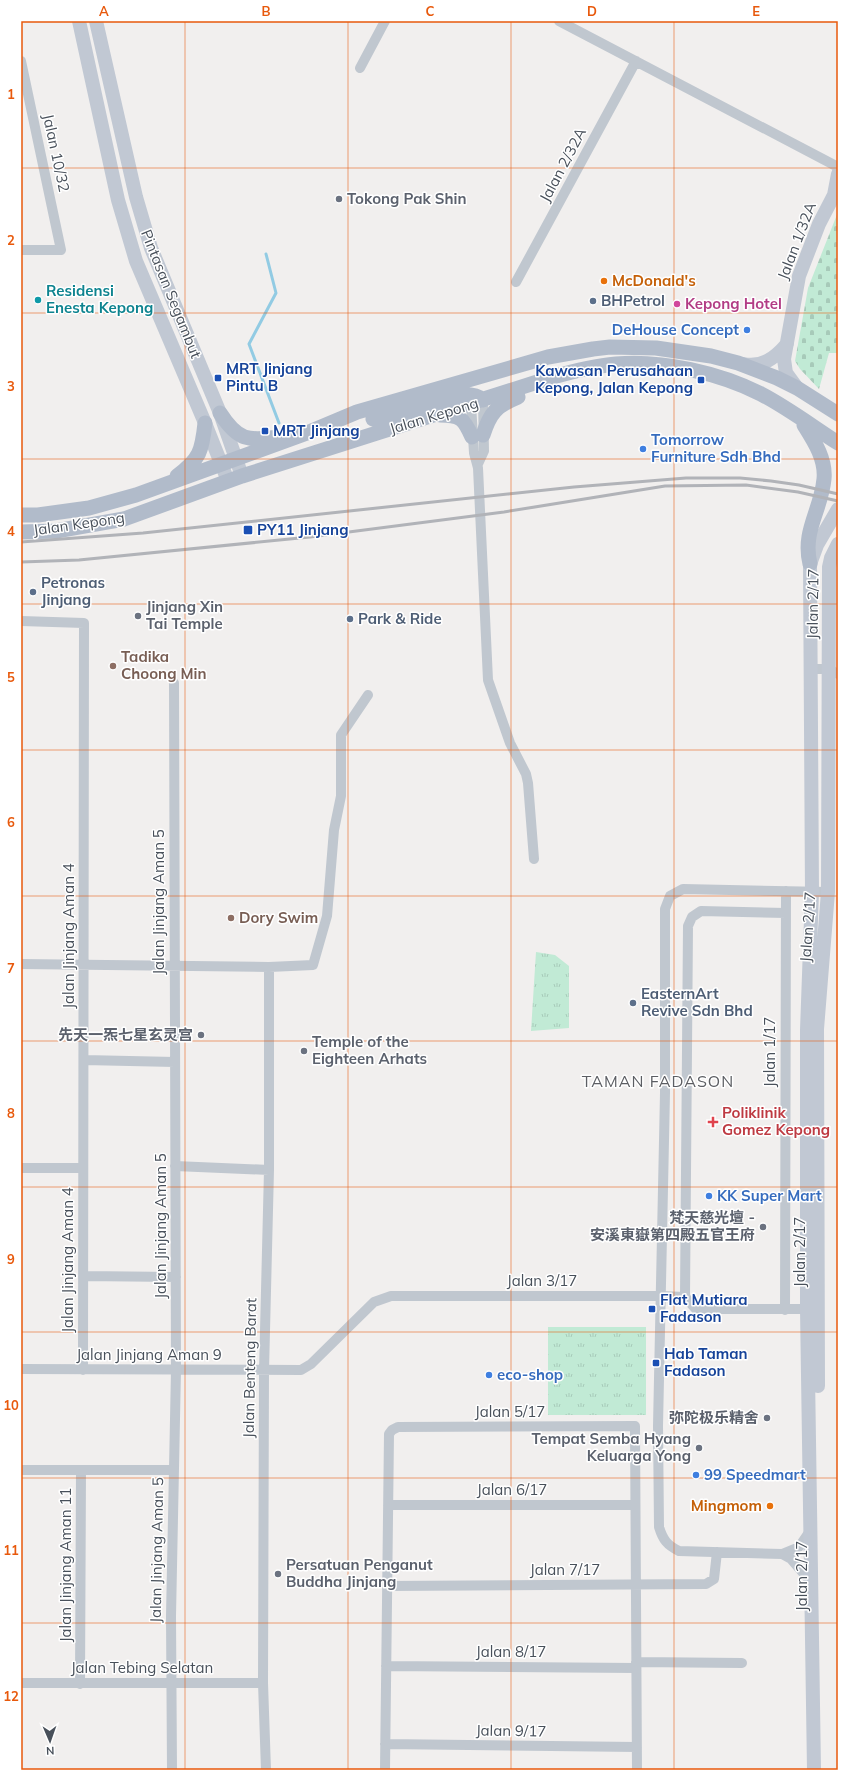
<svg xmlns="http://www.w3.org/2000/svg" width="859" height="1791" font-family="Mulish,'Noto Sans SC',sans-serif">
  <style>
    .cemetery { fill: url(#cemetery-stones) }
    .park { fill: url(#park-tufts) }
    .lines { fill: none; stroke-linecap: round; stroke-linejoin: round }
    .stream { stroke: #92cbe3; stroke-width: 3 }
    .street { stroke: #c0c7cf; stroke-width: 10 }
    .secondary { stroke: #c1c8d3; stroke-width: 14 }
    .primary { stroke: #b1bbca; stroke-width: 15 }
    .rail { stroke: #b1b3b8; stroke-width: 3 }
    .grid { fill: none; stroke: #e8590c; stroke-width: 1; stroke-opacity: 0.55 }
    .worship-dot { fill: #6b7280; stroke: #fff; stroke-width: 1.5 }
    .food-dot { fill: #e8710a; stroke: #fff; stroke-width: 1.5 }
    .culture-dot { fill: #0f9aa8; stroke: #fff; stroke-width: 1.5 }
    .service-dot { fill: #5c6f8a; stroke: #fff; stroke-width: 1.5 }
    .hotel-dot { fill: #d1479c; stroke: #fff; stroke-width: 1.5 }
    .shop-dot { fill: #3f7fe0; stroke: #fff; stroke-width: 1.5 }
    .transit-dot { fill: #1a4fb4; stroke: #fff; stroke-width: 1.5 }
    .education-dot { fill: #8d6e63; stroke: #fff; stroke-width: 1.5 }
    .health-dot { fill: #e0444e; stroke: #fff; stroke-width: 1.5 }
    .labels { text-anchor: middle; stroke-width: 3; stroke-linejoin: round; paint-order: stroke }
    .street-label { font-size: 15px; fill: #48505a; stroke: #fff }
    .worship-label { font-size: 15px; font-weight: bold; fill: #5b616d; stroke: #fff; text-anchor: start }
    .food-label { font-size: 15px; font-weight: bold; fill: #c56008; stroke: #fff; text-anchor: start }
    .culture-label { font-size: 15px; font-weight: bold; fill: #0d838f; stroke: #fff; text-anchor: start }
    .service-label { font-size: 15px; font-weight: bold; fill: #4e5e75; stroke: #fff; text-anchor: start }
    .hotel-label { font-size: 15px; font-weight: bold; fill: #b23c85; stroke: #fff; text-anchor: start }
    .shop-label { font-size: 15px; font-weight: bold; fill: #366cbe; stroke: #fff; text-anchor: start }
    .transit-label { font-size: 15px; font-weight: bold; fill: #164399; stroke: #fff; text-anchor: start }
    .education-label { font-size: 15px; font-weight: bold; fill: #785e54; stroke: #fff; text-anchor: start }
    .health-label { font-size: 15px; font-weight: bold; fill: #be3a42; stroke: #fff; text-anchor: start }
    .neighbourhood-label { font-size: 16px; letter-spacing: 1px; fill: #5c5e63; stroke: #fff }
    .neatline { fill: none; stroke: #e8590c; stroke-width: 1.5 }
    .grid-label { font-size: 13px; text-anchor: middle; font-weight: bold; fill: #e8590c }
  </style>
  <defs>
    <pattern id="cemetery-stones" width="16" height="16" patternUnits="userSpaceOnUse"><rect width="16" height="16" fill="#c1ead5"/><path d="M2 7V4a2 2 0 0 1 4 0v3zM10 15v-3a2 2 0 0 1 4 0v3z" fill="#a7cab9"/></pattern>
    <pattern id="park-tufts" width="24" height="20" patternUnits="userSpaceOnUse"><rect width="24" height="20" fill="#c1ead5"/><path d="M3 7l-1-3M5 7V3M7 7l1-3M15 17l-1-3M17 17v-4M19 17l1-3" fill="none" stroke="#a7cab9"/></pattern>
  </defs>
  <rect width="100%" height="100%" fill="#f1efee"/>
  <!-- cemetery -->
  <path class="cemetery" d="M838,212V353H829L819,389L800,369L795,361L808,288Z"/>
  <!-- park -->
  <path class="park" d="M536,952L555,955L569,966V1028L531,1031Z
    M548,1327H646V1415H548Z"/>
  <g class="lines">
    <!-- stream -->
    <path class="stream" d="M266,254L276,293L249,344L279,423"/>
    <!-- street -->
    <path class="street" d="M559,21L838,167
      M21,61L61,250H21
      M360,68L385,21
      M516,282L636,61
      M471,404L474,453L478,468L488,680L510,743L526,774L528,783L534,859
      M478,464L484,451L483,400
      M21,621L84,623L83,1370
      M811,669H829L838,674
      M21,964L269,967L313,965L327,916L334,830L341,796V735L368,695
      M84,1060L175,1062
      M175,1166L269,1170
      M21,1168H83
      M83,1276L176,1277
      M685,1297L688,926L692,917L701,911L786,913
      M785,1310L786,891
      M21,1369L301,1370L311,1364L374,1302L391,1296H661L685,1297L696,1309H807
      M21,1470H173
      M388,1505H635
      M782,1554L799,1547L810,1531
      M811,1582L791,1559L782,1554L679,1551C667,1545 663,1540 659,1527L658,1426L665,1093V909L670,896L683,889L828,892
      M387,1586L706,1584L714,1579L717,1552
      M636,1662L742,1663
      M386,1666L636,1668
      M21,1683H263
      M80,1684L81,1470
      M385,1744L637,1747
      M172,1770L171,1616L176,1370L174,683
      M266,1770L263,1683L264,1371L269,1170V967
      M385,1770L389,1434L392,1430L398,1427L635,1426L637,1770"/>
    <!-- secondary -->
    <path class="secondary" d="M79,21L118,200L136,261L205,423L228,481
      M96,21L136,197L151,248L220,413L242,476
      M743,364C762,368 775,358 787,344
      M797,388L786,373L784,359L799,276L819,224L834,195L838,174
      M818,1386L817,1029L828,892L829,567L831,558L838,544
      M814,1770L807,1309V1030L812,892L810,564L817,545L838,509"/>
    <!-- primary -->
    <path class="primary" d="M220,413C238,441 248,441 279,437
      M440,415C461,415 464,419 472,437
      M373,419L457,395C466,394 476,394 483,400
      M804,425C814,441 826,459 824,479C821,511 802,531 810,564
      M483,435C490,413 496,406 518,397
      M177,476C200,459 202,451 205,423
      M21,515H38L89,508L136,495L307,433L357,412L548,357L593,349L610,347L656,348L711,356L738,363L777,378L797,388L838,414
      M21,532L56,531L124,519L242,476L553,377C574,371 594,366 616,364C662,360 720,373 761,394C788,408 813,427 838,443"/>
    <!-- rail -->
    <path class="rail" d="M21,542L143,533L574,487L686,478H740L771,481L799,485L838,494
      M21,562L79,560L310,537L504,512L665,486L746,485L798,492L838,501"/>
  </g>
  <!-- grid -->
  <path class="grid" d="M185,21V1770M348,21V1770M511,21V1770M674,21V1770M21,168H838M21,313H838M21,459H838M21,604H838M21,750H838M21,896H838M21,1041H838M21,1187H838M21,1332H838M21,1478H838M21,1623H838"/>
  <!-- markers -->
  <g class="worship-dot">
    <circle cx="339" cy="199" r="4"/>
    <circle cx="138" cy="616" r="4"/>
    <circle cx="201" cy="1035" r="4"/>
    <circle cx="304" cy="1051" r="4"/>
    <circle cx="763" cy="1227" r="4"/>
    <circle cx="767" cy="1418" r="4"/>
    <circle cx="699" cy="1448" r="4"/>
    <circle cx="278" cy="1574" r="4"/>
  </g>
  <g class="food-dot">
    <circle cx="604" cy="281" r="4"/>
    <circle cx="770" cy="1506" r="4"/>
  </g>
  <circle class="culture-dot" cx="38" cy="300" r="4"/>
  <g class="service-dot">
    <circle cx="593" cy="301" r="4"/>
    <circle cx="33" cy="592" r="4"/>
    <circle cx="350" cy="619" r="4"/>
    <circle cx="633" cy="1003" r="4"/>
  </g>
  <circle class="hotel-dot" cx="677" cy="304" r="4"/>
  <g class="shop-dot">
    <circle cx="747" cy="330" r="4"/>
    <circle cx="643" cy="449" r="4"/>
    <circle cx="709" cy="1196" r="4"/>
    <circle cx="489" cy="1375" r="4"/>
    <circle cx="696" cy="1475" r="4"/>
  </g>
  <g class="transit-dot">
    <rect x="214" y="374" width="8" height="8" rx="2"/>
    <rect x="697" y="376" width="8" height="8" rx="2"/>
    <rect x="261" y="427" width="8" height="8" rx="2"/>
    <rect x="243" y="525" width="10" height="10" rx="2"/>
    <rect x="648" y="1305" width="8" height="8" rx="2"/>
    <rect x="652" y="1359" width="8" height="8" rx="2"/>
  </g>
  <g class="education-dot">
    <circle cx="113" cy="666" r="4"/>
    <circle cx="231" cy="918" r="4"/>
  </g>
  <path class="health-dot" d="M711 1116h4v4h4v4h-4v4h-4v-4h-4v-4h4z"/>
  <g class="labels">
    <!-- street labels -->
    <g class="street-label">
      <text transform="translate(56 153) rotate(78)" y="5">Jalan 10/32</text>
      <text transform="translate(563 165) rotate(-62)" y="5">Jalan 2/32A</text>
      <text transform="translate(797 241) rotate(-69)" y="5">Jalan 1/32A</text>
      <text transform="translate(171 294) rotate(68)" y="5">Pintasan Segambut</text>
      <text transform="translate(434 416) rotate(-17)" y="5">Jalan Kepong</text>
      <text transform="translate(79 524) rotate(-8)" y="5">Jalan Kepong</text>
      <text transform="translate(813 604) rotate(-89)" y="5">Jalan 2/17</text>
      <text transform="translate(159 902) rotate(-90)" y="5">Jalan Jinjang Aman 5</text>
      <text transform="translate(808 927) rotate(-86)" y="5">Jalan 2/17</text>
      <text transform="translate(69 936) rotate(-90)" y="5">Jalan Jinjang Aman 4</text>
      <text transform="translate(770 1052) rotate(-90)" y="5">Jalan 1/17</text>
      <text transform="translate(161 1226) rotate(-90)" y="5">Jalan Jinjang Aman 5</text>
      <text transform="translate(800 1252) rotate(-90)" y="5">Jalan 2/17</text>
      <text transform="translate(68 1260) rotate(-90)" y="5">Jalan Jinjang Aman 4</text>
      <text x="542" y="1286">Jalan 3/17</text>
      <text x="149" y="1360">Jalan Jinjang Aman 9</text>
      <text transform="translate(250 1368) rotate(-89)" y="5">Jalan Benteng Barat</text>
      <text x="510" y="1417">Jalan 5/17</text>
      <text x="512" y="1495">Jalan 6/17</text>
      <text transform="translate(157 1550) rotate(-89)" y="5">Jalan Jinjang Aman 5</text>
      <text transform="translate(66 1565) rotate(-90)" y="5">Jalan Jinjang Aman 11</text>
      <text x="565" y="1575">Jalan 7/17</text>
      <text transform="translate(802 1576) rotate(-90)" y="5">Jalan 2/17</text>
      <text x="511" y="1657">Jalan 8/17</text>
      <text x="142" y="1673">Jalan Tebing Selatan</text>
      <text transform="translate(511 1731) rotate(1)" y="5">Jalan 9/17</text>
    </g>
    <!-- worship labels -->
    <g class="worship-label">
      <text x="347" y="204">Tokong Pak Shin</text>
      <text x="146" y="612">Jinjang Xin<tspan x="146" dy="17">Tai Temple</tspan></text>
      <text x="193" y="1040" text-anchor="end">先天一炁七星玄灵宫</text>
      <text x="312" y="1047">Temple of the<tspan x="312" dy="17">Eighteen Arhats</tspan></text>
      <text x="755" y="1223" text-anchor="end">梵天慈光壇 -<tspan x="755" dy="17">安溪東嶽第四殿五官王府</tspan></text>
      <text x="759" y="1423" text-anchor="end">弥陀极乐精舍</text>
      <text x="691" y="1444" text-anchor="end">Tempat Semba Hyang<tspan x="691" dy="17">Keluarga Yong</tspan></text>
      <text x="286" y="1570">Persatuan Penganut<tspan x="286" dy="17">Buddha Jinjang</tspan></text>
    </g>
    <!-- food labels -->
    <g class="food-label">
      <text x="612" y="286">McDonald's</text>
      <text x="762" y="1511" text-anchor="end">Mingmom</text>
    </g>
    <!-- culture labels -->
    <g class="culture-label">
      <text x="46" y="296">Residensi<tspan x="46" dy="17">Enesta Kepong</tspan></text>
    </g>
    <!-- service labels -->
    <g class="service-label">
      <text x="601" y="306">BHPetrol</text>
      <text x="41" y="588">Petronas<tspan x="41" dy="17">Jinjang</tspan></text>
      <text x="358" y="624">Park &amp; Ride</text>
      <text x="641" y="999">EasternArt<tspan x="641" dy="17">Revive Sdn Bhd</tspan></text>
    </g>
    <!-- hotel labels -->
    <g class="hotel-label">
      <text x="685" y="309">Kepong Hotel</text>
    </g>
    <!-- shop labels -->
    <g class="shop-label">
      <text x="739" y="335" text-anchor="end">DeHouse Concept</text>
      <text x="651" y="445">Tomorrow<tspan x="651" dy="17">Furniture Sdh Bhd</tspan></text>
      <text x="717" y="1201">KK Super Mart</text>
      <text x="497" y="1380">eco-shop</text>
      <text x="704" y="1480">99 Speedmart</text>
    </g>
    <!-- transit labels -->
    <g class="transit-label">
      <text x="226" y="374">MRT Jinjang<tspan x="226" dy="17">Pintu B</tspan></text>
      <text x="693" y="376" text-anchor="end">Kawasan Perusahaan<tspan x="693" dy="17">Kepong, Jalan Kepong</tspan></text>
      <text x="273" y="436">MRT Jinjang</text>
      <text x="257" y="535">PY11 Jinjang</text>
      <text x="660" y="1305">Flat Mutiara<tspan x="660" dy="17">Fadason</tspan></text>
      <text x="664" y="1359">Hab Taman<tspan x="664" dy="17">Fadason</tspan></text>
    </g>
    <!-- education labels -->
    <g class="education-label">
      <text x="121" y="662">Tadika<tspan x="121" dy="17">Choong Min</tspan></text>
      <text x="239" y="923">Dory Swim</text>
    </g>
    <!-- health labels -->
    <g class="health-label">
      <text x="722" y="1118">Poliklinik<tspan x="722" dy="17">Gomez Kepong</tspan></text>
    </g>
    <!-- neighbourhood labels -->
    <g class="neighbourhood-label">
      <text x="658" y="1087">TAMAN FADASON</text>
    </g>
  </g>
  <!-- border -->
  <rect width="859" height="1791" fill="none" stroke="#ffffff" stroke-width="44"/>
  <!-- north arrow -->
  <g transform="translate(50 1741) rotate(178)" stroke="#ffffff" stroke-width="3" paint-order="stroke">
  <path d="M0-3L7 15L0 10L-7 15Z" fill="#48505a"/>
  <text y="-6" font-size="11" font-weight="bold" text-anchor="middle" fill="#48505a">N</text>
  </g>
  <rect x="22" y="22" width="815" height="1747" class="neatline"/>
  <g class="grid-label">
    <text x="104" y="16">A</text>
    <text x="266" y="16">B</text>
    <text x="430" y="16">C</text>
    <text x="592" y="16">D</text>
    <text x="756" y="16">E</text>
    <text x="11" y="99">1</text>
    <text x="11" y="245">2</text>
    <text x="11" y="391">3</text>
    <text x="11" y="536">4</text>
    <text x="11" y="682">5</text>
    <text x="11" y="827">6</text>
    <text x="11" y="973">7</text>
    <text x="11" y="1118">8</text>
    <text x="11" y="1264">9</text>
    <text x="11" y="1410">10</text>
    <text x="11" y="1555">11</text>
    <text x="11" y="1701">12</text>
  </g>
</svg>
